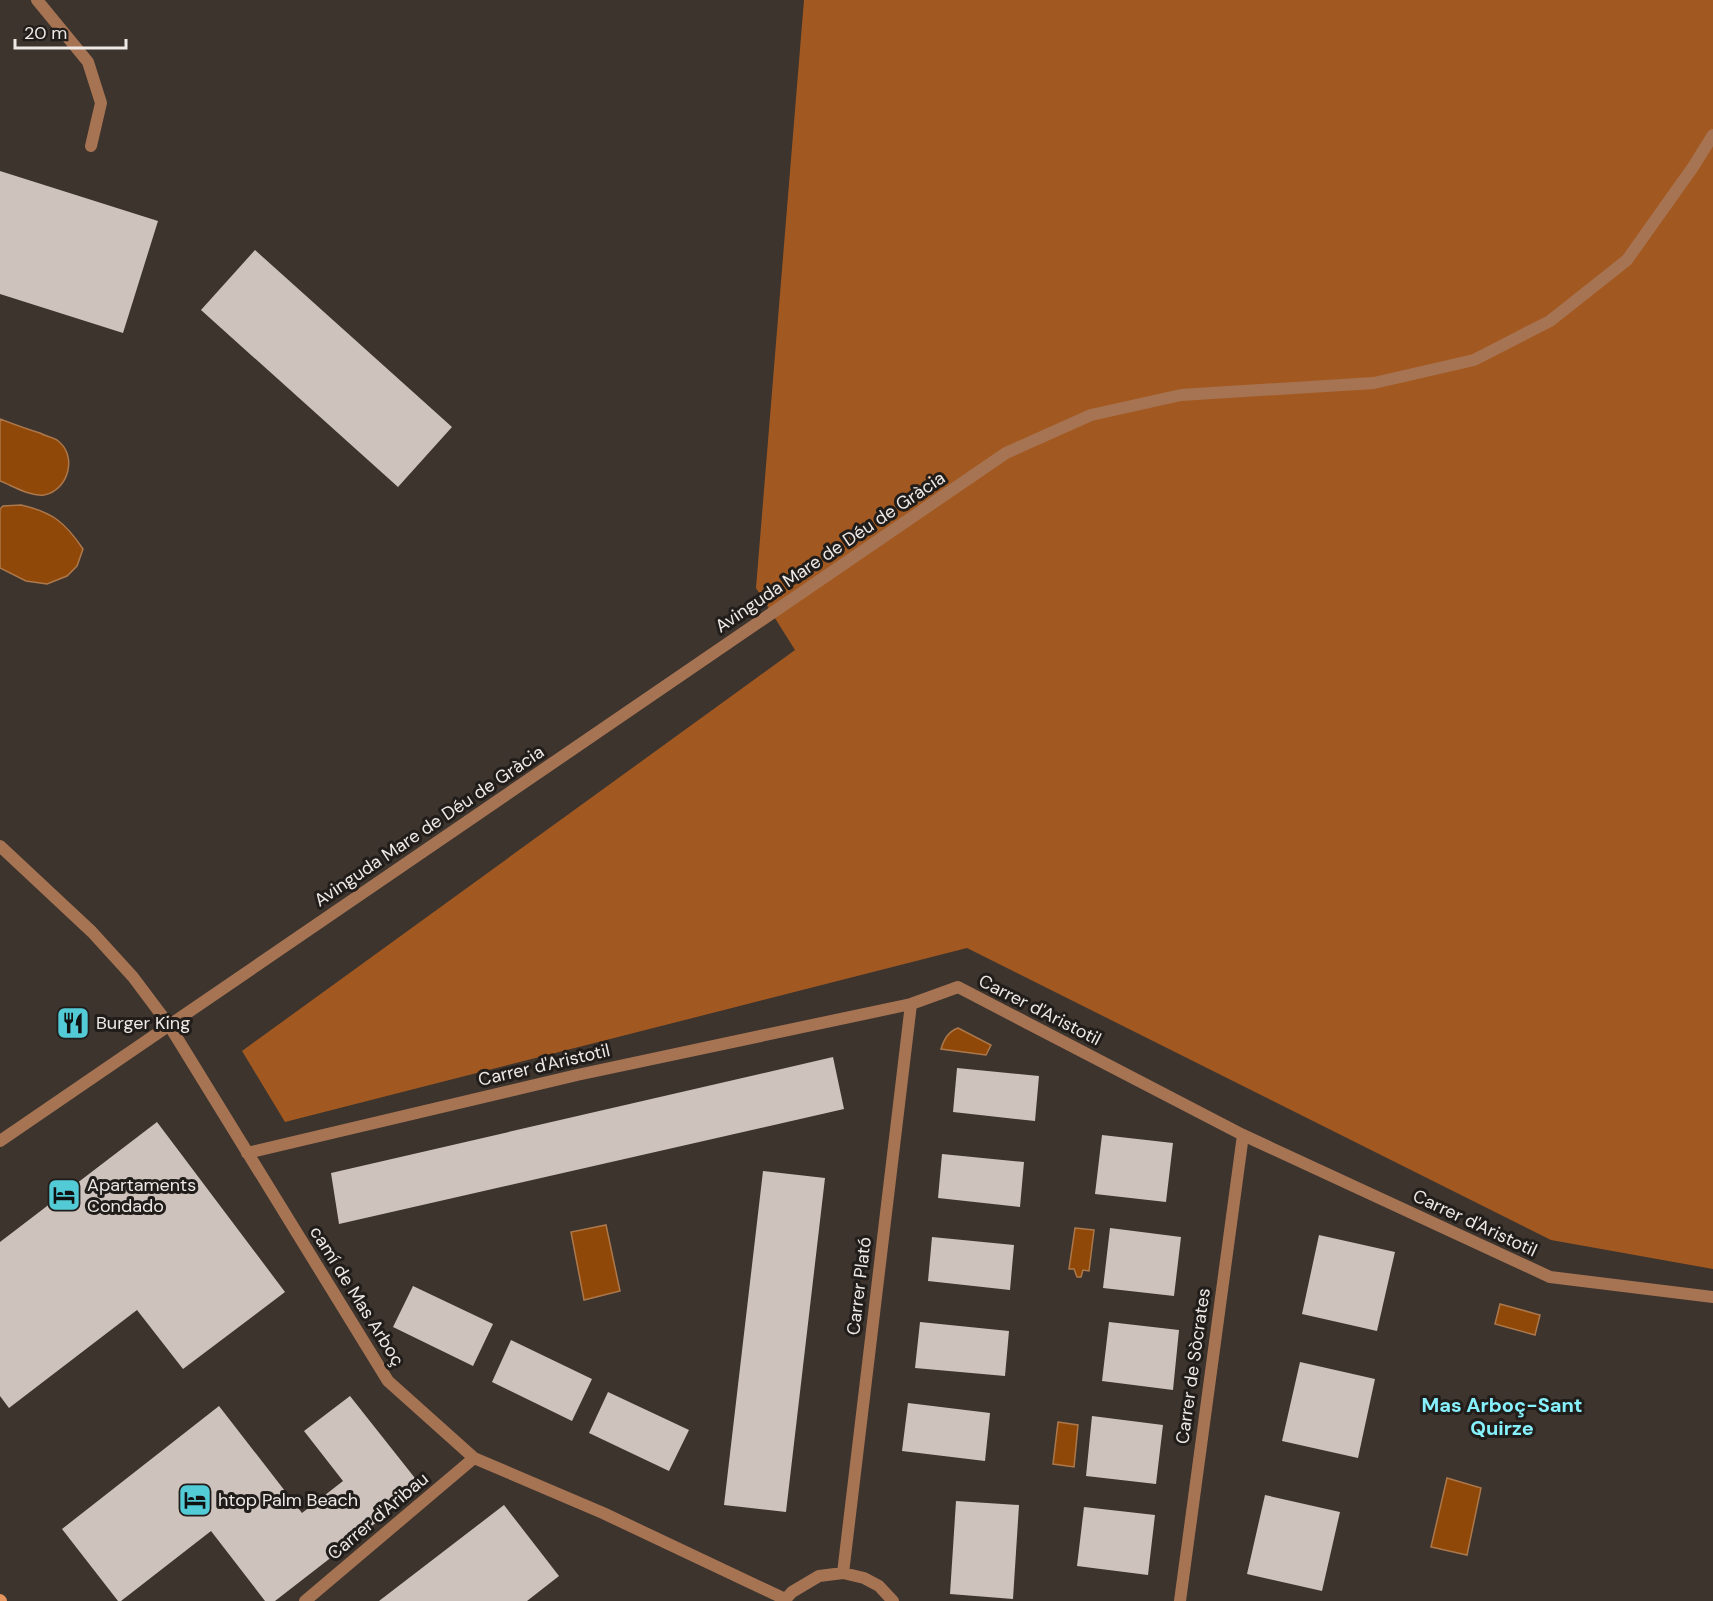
<svg xmlns="http://www.w3.org/2000/svg" width="1713" height="1601" font-family="'DM Sans',sans-serif">
  <style>
    .forest { fill: #a25921 }
    .water { fill: #904808; stroke: #ac784b; stroke-width: 1.5 }
    .building { fill: #cec3bc }
    .lines { fill: none; stroke-linecap: round; stroke-linejoin: round }
    .service { stroke: #a77453; stroke-width: 12 }
    .minor { stroke: #a77453; stroke-width: 12 }
    .secondary { stroke: #e6955f; stroke-width: 12 }
    .labels { text-anchor: middle; stroke-width: 6; stroke-linejoin: round; paint-order: stroke }
    .street-label { font-size: 18px; fill: #efe9e6; stroke: #211d1a }
    .poi-label { font-size: 18px; fill: #efe9e6; stroke: #211d1a; text-anchor: start }
    .neighbourhood-label { font-size: 20px; font-weight: bold; fill: #86f1fc; stroke: #211d1a }
  </style>
  <rect width="100%" height="100%" fill="#3d342e"/>
  <!-- forest -->
  <path class="forest" d="M804,0H1713V1269L1551,1240L967,948L285,1122L242,1051L795,650L756,588Z"/>
  <!-- water -->
  <path class="water" d="M0,419C13,424 26,429 40,433C45,436 52,437 57,440C78,455 69,490 44,495C31,497 13,486 0,481Z
    M21,505C52,512 65,522 83,549L77,566L67,576L47,584L26,581L0,568V509L3,506Z
    M958,1028L991,1045L986,1055L941,1049C944,1039 948,1032 958,1028Z
    M606,1225L620,1291L584,1300L571,1232Z
    M1075,1228L1094,1230L1089,1271L1083,1270L1081,1277H1077L1074,1269H1069Z
    M1500,1304L1540,1315L1535,1335L1495,1324Z
    M1058,1422L1078,1425L1074,1467L1053,1464Z
    M1447,1478L1481,1488L1467,1555L1431,1547Z"/>
  <!-- building -->
  <path class="building" d="M0,171L158,221L123,333L0,294Z
    M255,250L452,427L398,487L201,310Z
    M833,1057L844,1109L339,1224L331,1173Z
    M957,1068L1039,1076L1035,1121L953,1112Z
    M157,1122L285,1292L183,1369L137,1310L9,1408L0,1396V1242Z
    M1102,1135L1173,1143L1166,1202L1095,1194Z
    M942,1154L1024,1162L1020,1207L938,1198Z
    M763,1171L825,1178L786,1512L724,1505Z
    M1110,1228L1181,1237L1174,1296L1103,1288Z
    M1319,1235L1395,1252L1377,1331L1302,1314Z
    M932,1237L1014,1245L1010,1290L928,1281Z
    M413,1286L493,1324L473,1366L393,1327Z
    M920,1322L1009,1331L1005,1376L915,1368Z
    M1109,1322L1179,1330L1173,1390L1102,1381Z
    M511,1340L592,1379L572,1421L492,1382Z
    M1300,1362L1375,1379L1358,1458L1282,1441Z
    M608,1392L689,1430L669,1471L589,1433Z
    M350,1396L422,1487L275,1601H265L211,1531L121,1601H118L62,1529L219,1406L302,1513L343,1481L304,1431Z
    M908,1403L990,1413L985,1461L902,1451Z
    M1092,1416L1163,1425L1156,1484L1086,1476Z
    M1265,1495L1340,1512L1322,1591L1247,1574Z
    M956,1501L1019,1505L1013,1599L950,1594Z
    M504,1505L559,1576L527,1601H379Z
    M1084,1507L1155,1515L1148,1575L1077,1566Z"/>
  <g class="lines">
    <!-- service -->
    <path class="service" d="M37,0L88,62L101,103L91,146"/>
    <!-- minor -->
    <path class="minor" d="M0,846L92,932L133,977L169,1025L388,1381L474,1458L603,1513L785,1599
      M0,1141L1006,453L1091,415L1181,395L1374,383L1474,360L1550,321L1627,260L1693,167L1713,135
      M247,1153L577,1075L911,1004L958,987L1243,1135L1550,1277L1713,1297
      M843,1573L911,1004
      M305,1601L474,1458
      M784,1601L792,1592L819,1576L843,1573L864,1578L879,1586L893,1601
      M1180,1601L1243,1135"/>
    <!-- secondary -->
    <path class="secondary" d="M0,1600L1,1601"/>
  </g>
  <!-- icons -->
  <defs>
    <symbol id="restaurant-square" viewBox="-11 -11 22 22"><rect x="-9" y="-9" width="18" height="18" rx="4" fill="#52cbd7" stroke="#211d1a"/><path d="M-5-6h1v4h1v-4h1v4h1v-4h1v5L-1.5 .5V6h-2V.5L-5-1ZM5-6V6H3V1.5H1.5Q1.5-4 5-6Z" fill="#111"/></symbol>
    <symbol id="hotel-square" viewBox="-11 -11 22 22"><rect x="-9" y="-9" width="18" height="18" rx="4" fill="#52cbd7" stroke="#211d1a"/><path d="M-6-4.5h1.5V1H6V5H4.5V3h-9V5H-6ZM-4 0a1.8 1.8 0 1 1 3.6 0ZM.5 0V-2.5h3Q6-2.5 6 0Z" fill="#111"/></symbol>
  </defs>
  <g fill-rule="evenodd">
    <use href="#restaurant-square" x="54" y="1004" width="38" height="38"/>
    <use href="#hotel-square" x="45" y="1176" width="38" height="38"/>
    <use href="#hotel-square" x="176" y="1481" width="38" height="38"/>
  </g>
  <g class="labels">
    <!-- street labels -->
    <g class="street-label">
      <text transform="translate(830 552) rotate(-34)" y="6">Avinguda Mare de Déu de Gràcia</text>
      <text transform="translate(429 826) rotate(-34)" y="6">Avinguda Mare de Déu de Gràcia</text>
      <text transform="translate(1040 1010) rotate(27)" y="6">Carrer d'Aristotil</text>
      <text transform="translate(544 1065) rotate(-13)" y="6">Carrer d'Aristotil</text>
      <text transform="translate(1475 1223) rotate(25)" y="6">Carrer d'Aristotil</text>
      <text transform="translate(859 1286) rotate(-83)" y="6">Carrer Plató</text>
      <text transform="translate(357 1296) rotate(58)" y="6">camí de Mas Arboç</text>
      <text transform="translate(1193 1366) rotate(-82)" y="6">Carrer de Sòcrates</text>
      <text transform="translate(378 1516) rotate(-40)" y="6">Carrer d'Aribau</text>
    </g>
    <!-- poi labels -->
    <g class="poi-label">
      <text x="96" y="1029">Burger King</text>
      <text x="87" y="1191">Apartaments<tspan x="87" dy="21">Condado</tspan></text>
      <text x="218" y="1506">htop Palm Beach</text>
    </g>
    <!-- neighbourhood labels -->
    <g class="neighbourhood-label">
      <text x="1502" y="1412">Mas Arboç-Sant<tspan x="1502" dy="23">Quirze</tspan></text>
    </g>
  </g>
  <!-- scale -->
  <path d="M15 39v9h111v-9" fill="none" stroke="#efe9e6" stroke-width="3"/>
  <text x="24" y="39" font-size="18" fill="#efe9e6" stroke="#211d1a" stroke-width="4.5" paint-order="stroke">20 m</text>
</svg>
